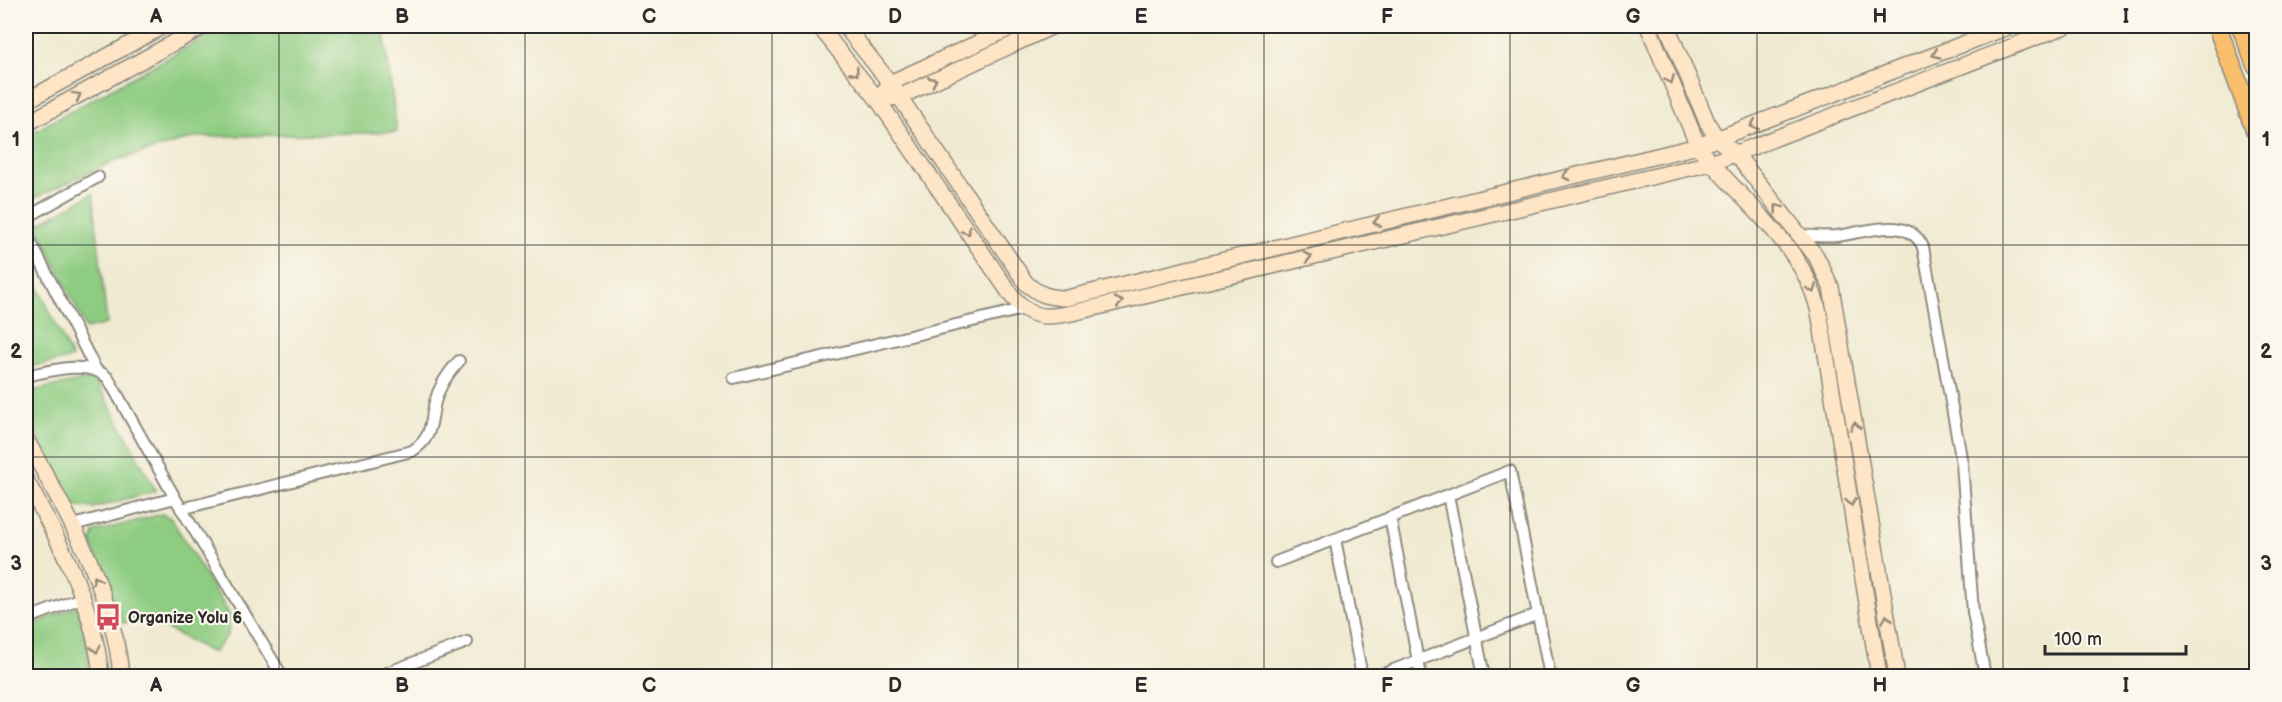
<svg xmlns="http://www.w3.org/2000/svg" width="2282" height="702" font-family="'Balsamiq Sans',sans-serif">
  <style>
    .green { fill: #8ecc81; stroke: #5c7c56; stroke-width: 1.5 }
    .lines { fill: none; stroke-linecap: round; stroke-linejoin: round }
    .street-casing { stroke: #8e8a7e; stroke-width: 14 }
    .secondary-casing { stroke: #8e8a7e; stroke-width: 18 }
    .highway-casing { stroke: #8e8a7e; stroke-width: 21 }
    .street { stroke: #fff; stroke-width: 10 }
    .secondary { stroke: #fde5c5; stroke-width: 15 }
    .highway { stroke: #f9bf6d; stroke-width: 18 }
    .oneway { stroke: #948878 }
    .grid { fill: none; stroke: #2b2b2b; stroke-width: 1.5; stroke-opacity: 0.55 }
    .labels { text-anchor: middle; stroke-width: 4.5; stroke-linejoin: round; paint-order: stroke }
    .poi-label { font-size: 16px; font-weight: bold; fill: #2b2b2b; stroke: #fbf7ec; text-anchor: start }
    .neatline { fill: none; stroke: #2b2b2b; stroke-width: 2 }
    .grid-label { font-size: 20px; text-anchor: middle; font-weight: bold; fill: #2b2b2b }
  </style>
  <rect width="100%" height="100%" fill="#fbf7ec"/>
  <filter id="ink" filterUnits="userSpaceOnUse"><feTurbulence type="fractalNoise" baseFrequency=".0167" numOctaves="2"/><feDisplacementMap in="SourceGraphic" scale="12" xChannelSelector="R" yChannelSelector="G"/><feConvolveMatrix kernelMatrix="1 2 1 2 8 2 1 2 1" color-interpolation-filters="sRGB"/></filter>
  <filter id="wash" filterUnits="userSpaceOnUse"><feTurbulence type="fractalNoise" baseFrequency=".008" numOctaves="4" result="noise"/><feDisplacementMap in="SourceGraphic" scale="24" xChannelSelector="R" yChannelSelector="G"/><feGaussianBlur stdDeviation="1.35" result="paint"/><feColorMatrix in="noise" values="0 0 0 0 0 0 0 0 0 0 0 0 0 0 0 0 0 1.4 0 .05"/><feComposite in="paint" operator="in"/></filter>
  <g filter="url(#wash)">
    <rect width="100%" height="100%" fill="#f0ead1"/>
    <!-- green -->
    <path class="green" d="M225,26H383L397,132L196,137L114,161L26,202V136Z
      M93,193L107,324L86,329L37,225Z
      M26,262L72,358L35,366L26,360Z
      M88,379L97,382L156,491L93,508L74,506L26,415V392Z
      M162,514L171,518L231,617L228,634L213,653L150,620L122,623L91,542L94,532Z
      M77,606L90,656L88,676H26V627Z"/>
  </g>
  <g filter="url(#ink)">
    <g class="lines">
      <defs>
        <path id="street" d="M26,218L98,177
          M26,233L96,370
          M1799,235C1812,236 1824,237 1837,236C1863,233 1908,214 1923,247L1962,463L1973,612L1985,676
          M26,376C49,371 89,359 108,378L175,498L282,676
          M734,378L1023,309
          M1448,495L1484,676
          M181,509L412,451C433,438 430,423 435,402C439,386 448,373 459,361
          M1390,517L1421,676
          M73,525L175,498
          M1335,539L1362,676
          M1276,562L1510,471L1550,676
          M26,619L84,597
          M379,676L467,642
          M1378,676L1538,614"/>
        <path id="secondary" d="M819,26L878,100L1011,295C1030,318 1043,319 1072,313L1711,163L2065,26
          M845,26L890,83L1026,283C1039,295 1050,298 1067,298L1698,146L2010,26
          M1648,26L1698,146C1740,203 1807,244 1820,318L1879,676
          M1667,26L1707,122L1717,139L1735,153L1816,256L1831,287L1897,676
          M885,90L890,83L1015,26
          M890,98L899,97L1053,26
          M26,101L163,26
          M26,124L204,26
          M26,439C66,512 114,591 121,676
          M26,480C60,542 94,605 101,676"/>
        <path id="highway" d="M2217,26L2256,132
          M2241,26L2256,65"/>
      </defs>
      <!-- street casing -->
      <use href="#street" class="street-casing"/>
      <!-- secondary casing -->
      <use href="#secondary" class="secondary-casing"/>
      <!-- highway casing -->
      <use href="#highway" class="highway-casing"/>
      <!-- street -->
      <use href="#street" class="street"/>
      <!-- secondary -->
      <use href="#secondary" class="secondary"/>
      <!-- highway -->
      <use href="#highway" class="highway"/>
    </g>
    <!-- one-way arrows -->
    <defs><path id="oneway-chevron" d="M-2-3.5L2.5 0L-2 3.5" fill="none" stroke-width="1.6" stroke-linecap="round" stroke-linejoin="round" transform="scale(1.5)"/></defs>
    <g class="oneway">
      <use href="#oneway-chevron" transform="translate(1936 54) rotate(159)"/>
      <use href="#oneway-chevron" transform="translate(855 72) rotate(52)"/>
      <use href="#oneway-chevron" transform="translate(1670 80) rotate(68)"/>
      <use href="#oneway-chevron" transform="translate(933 81) rotate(-25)"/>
      <use href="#oneway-chevron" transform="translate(77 96) rotate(-29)"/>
      <use href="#oneway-chevron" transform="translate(1754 125) rotate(159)"/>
      <use href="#oneway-chevron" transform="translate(1566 176) rotate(166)"/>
      <use href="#oneway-chevron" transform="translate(1778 208) rotate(-128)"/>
      <use href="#oneway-chevron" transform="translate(1377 222) rotate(166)"/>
      <use href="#oneway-chevron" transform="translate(967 231) rotate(56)"/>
      <use href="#oneway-chevron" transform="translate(1308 257) rotate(-13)"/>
      <use href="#oneway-chevron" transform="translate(1812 289) rotate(69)"/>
      <use href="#oneway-chevron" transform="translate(1119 302) rotate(-13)"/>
      <use href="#oneway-chevron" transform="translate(1855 426) rotate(-99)"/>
      <use href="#oneway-chevron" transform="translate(1851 502) rotate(81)"/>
      <use href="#oneway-chevron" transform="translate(96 580) rotate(-113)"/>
      <use href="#oneway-chevron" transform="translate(1887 619) rotate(-99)"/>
      <use href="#oneway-chevron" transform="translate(96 649) rotate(77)"/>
    </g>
  </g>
  <!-- grid -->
  <path class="grid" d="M279,26V676M525,26V676M772,26V676M1018,26V676M1264,26V676M1510,26V676M1757,26V676M2003,26V676M26,245H2256M26,457H2256"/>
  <!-- icons -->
  <defs>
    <symbol id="bus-bare" viewBox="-9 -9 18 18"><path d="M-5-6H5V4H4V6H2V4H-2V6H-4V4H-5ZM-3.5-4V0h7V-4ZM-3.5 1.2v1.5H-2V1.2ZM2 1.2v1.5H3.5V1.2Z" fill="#d1495b" stroke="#fbf7ec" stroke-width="2.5" paint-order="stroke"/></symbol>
  </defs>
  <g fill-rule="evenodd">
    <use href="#bus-bare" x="89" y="598" width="38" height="38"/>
  </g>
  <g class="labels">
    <!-- poi labels -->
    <g class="poi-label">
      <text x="128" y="623">Organize Yolu 6</text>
    </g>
  </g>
  <!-- margin -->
  <rect width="2282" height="702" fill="none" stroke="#fbf7ec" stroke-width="66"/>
  <!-- scale -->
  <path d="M2045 645v9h141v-9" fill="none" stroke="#2b2b2b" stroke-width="3"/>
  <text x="2054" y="645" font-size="18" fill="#2b2b2b" stroke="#fbf7ec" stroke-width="4.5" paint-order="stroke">100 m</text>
  <rect x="33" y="33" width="2216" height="636" class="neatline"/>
  <g class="grid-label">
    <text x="156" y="23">A</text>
    <text x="402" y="23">B</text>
    <text x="649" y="23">C</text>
    <text x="895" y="23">D</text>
    <text x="1141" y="23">E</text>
    <text x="1387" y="23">F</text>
    <text x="1633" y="23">G</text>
    <text x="1880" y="23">H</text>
    <text x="2126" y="23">I</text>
    <text x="16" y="146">1</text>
    <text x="2266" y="146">1</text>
    <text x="16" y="358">2</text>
    <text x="2266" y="358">2</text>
    <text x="16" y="570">3</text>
    <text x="2266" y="570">3</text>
    <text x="156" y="692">A</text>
    <text x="402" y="692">B</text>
    <text x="649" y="692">C</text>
    <text x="895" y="692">D</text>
    <text x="1141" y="692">E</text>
    <text x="1387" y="692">F</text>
    <text x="1633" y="692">G</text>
    <text x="1880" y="692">H</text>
    <text x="2126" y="692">I</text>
  </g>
</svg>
